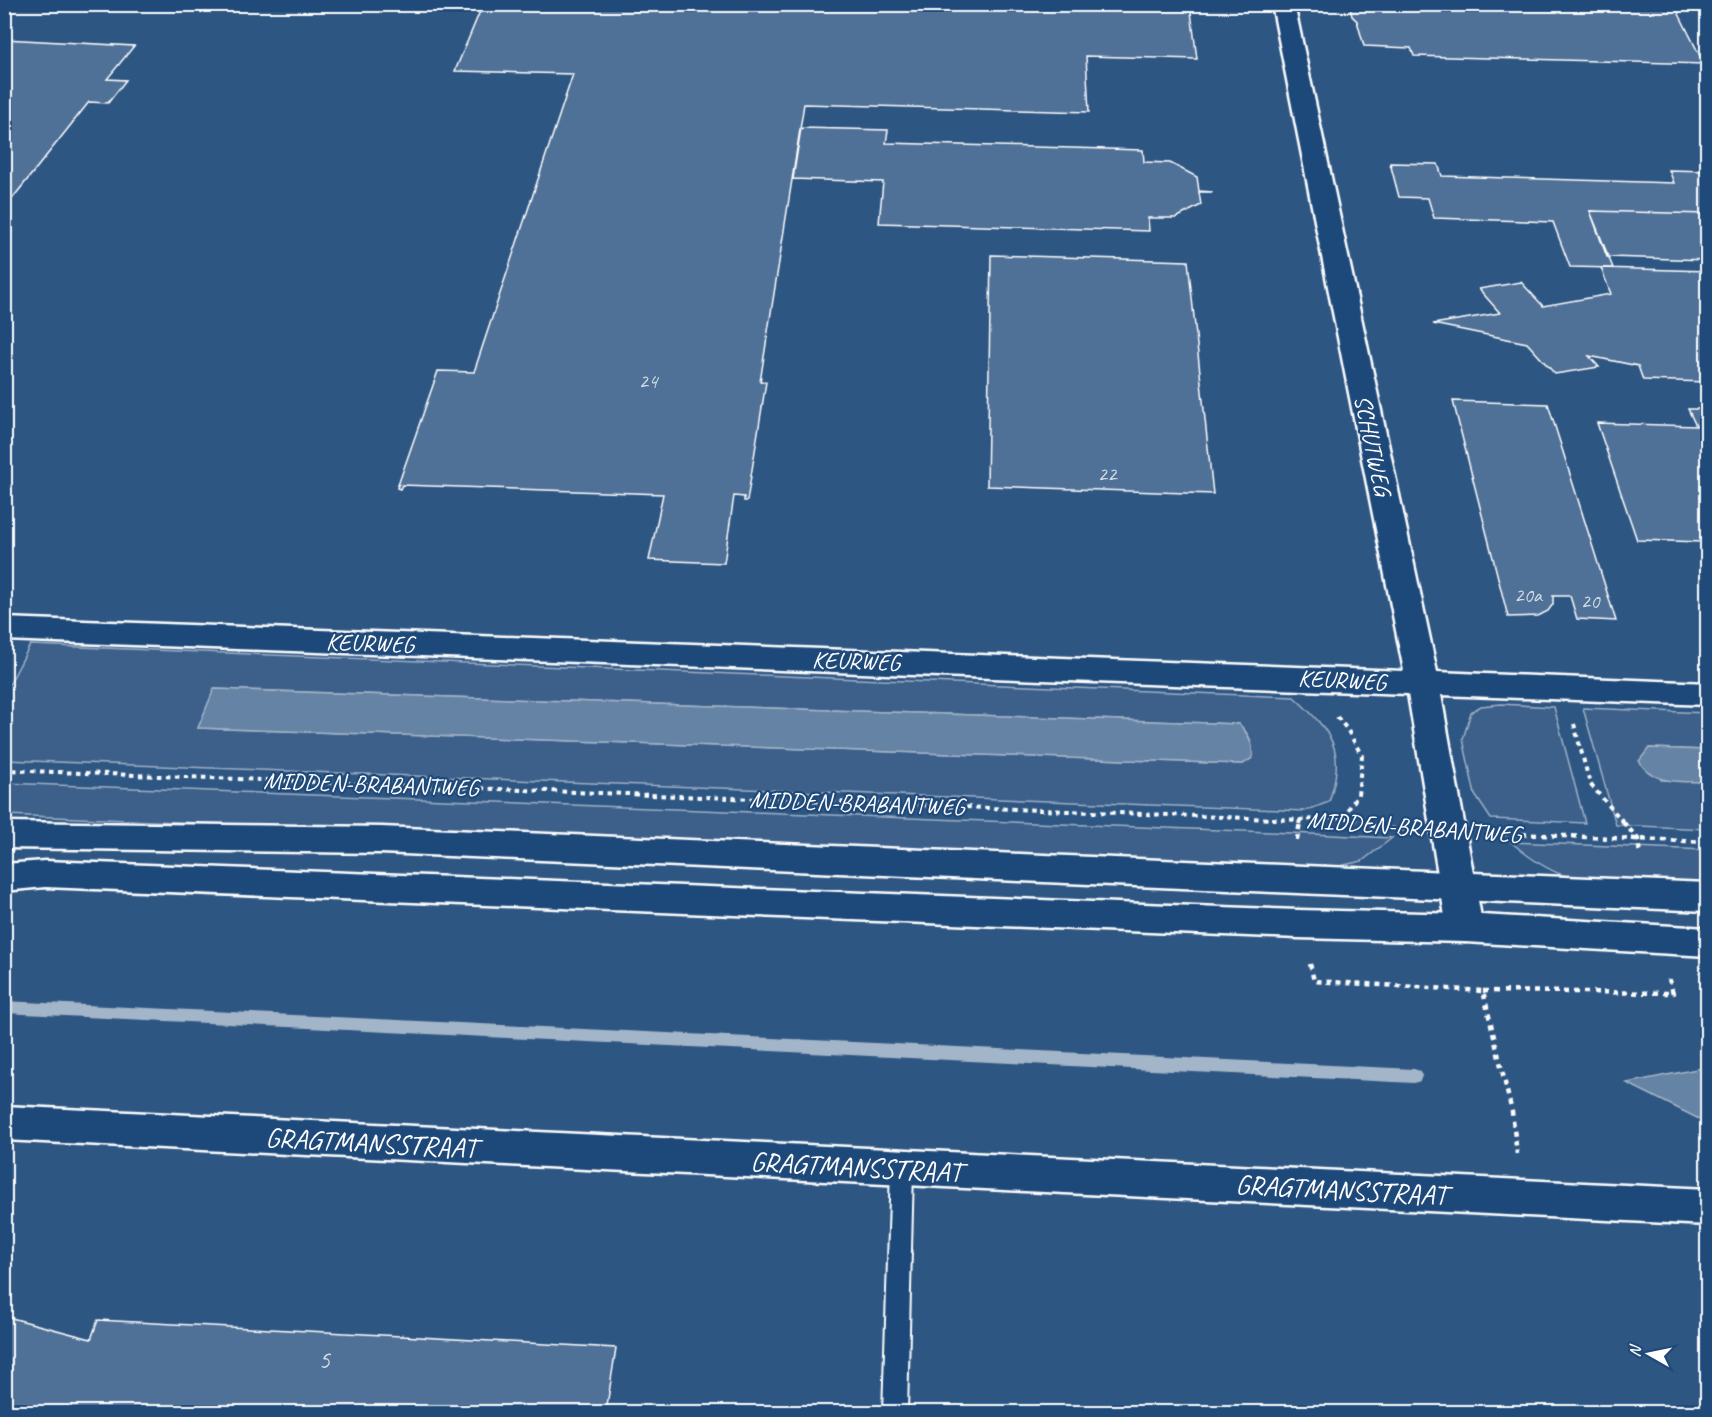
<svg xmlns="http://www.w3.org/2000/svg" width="1712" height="1417" font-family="Caveat,sans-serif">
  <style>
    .built { fill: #2e5683 }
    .green { fill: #3c618b; stroke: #9eb0c5; stroke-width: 1.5; fill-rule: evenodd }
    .water { fill: #6583a4; stroke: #a3b5c8; stroke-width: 1.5 }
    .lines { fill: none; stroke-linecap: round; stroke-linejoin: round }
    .stream { fill: #a3b5c8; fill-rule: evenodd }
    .building { fill: #507197; stroke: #fff; stroke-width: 1.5 }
    .service-casing { stroke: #fff; stroke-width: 4 }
    .minor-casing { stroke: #fff; stroke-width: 5 }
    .tertiary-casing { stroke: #fff; stroke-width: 5 }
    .path-far1 { stroke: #fff; stroke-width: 4; stroke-dasharray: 4.5 4.5; stroke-linecap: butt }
    .path { stroke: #fff; stroke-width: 4.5; stroke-dasharray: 5 5; stroke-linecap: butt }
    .service { fill: #1f4a7a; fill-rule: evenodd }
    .minor { fill: #1f4a7a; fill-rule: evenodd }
    .tertiary { fill: #1f4a7a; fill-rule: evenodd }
    .labels { text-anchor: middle; stroke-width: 4.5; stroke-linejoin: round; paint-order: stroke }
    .number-label { font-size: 21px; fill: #d3dce5 }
    .street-label { font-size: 24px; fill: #fff; stroke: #1f4a7a }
    .near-number-label { font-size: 26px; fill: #d3dce5 }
    .near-street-label { font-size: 28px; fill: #fff; stroke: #1f4a7a }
  </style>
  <rect width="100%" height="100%" fill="#1f4a7a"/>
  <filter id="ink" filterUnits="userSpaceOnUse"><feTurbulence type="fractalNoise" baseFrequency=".0167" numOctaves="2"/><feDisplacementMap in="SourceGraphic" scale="12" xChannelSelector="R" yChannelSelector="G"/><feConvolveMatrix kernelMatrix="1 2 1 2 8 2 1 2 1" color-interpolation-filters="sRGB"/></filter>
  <g filter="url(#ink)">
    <!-- built -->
    <path class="built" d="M5,5H1707V1412H5Z"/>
    <!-- green -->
    <path class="green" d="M30,645L1294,697C1333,733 1346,749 1329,802L1305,811L5,760V693ZM215,689L1239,724C1249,733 1254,745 1252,758L1243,764L198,728Z
      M1501,704L1554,707L1585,823L1491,819L1475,795L1463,739L1471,712L1481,706Z
      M1583,708L1707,713V750L1649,748L1661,780L1707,782V829L1616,825Z
      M4,783L1270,832L1392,838L1362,861L1326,869L5,815Z
      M1511,842L1707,850V888C1662,886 1613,890 1569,877C1548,871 1527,856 1511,842Z"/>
    <!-- water -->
    <path class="water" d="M214,689L1239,724C1249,734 1254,745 1252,758L1243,764L198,728Z
      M1649,748L1707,750V782C1683,781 1653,786 1639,761Z
      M1707,1067V1123L1627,1083Z"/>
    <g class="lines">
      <!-- stream -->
      <path class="stream" d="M4,1001L1414,1069L1420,1071L1422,1076L1420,1081L1414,1083L4,1013Z"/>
    </g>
    <!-- building -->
    <path class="building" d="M483,4H1190L1197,59L1086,56L1089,112L804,104L760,382H766L747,501H744V497L734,496L724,563L649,560L663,494L402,485L400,489L397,488L438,371L474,372L573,74L455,71Z
      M1349,4H1674L1704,64L1414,56L1411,48L1364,46L1357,21L1352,16Z
      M4,39L134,46L107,79L126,80L108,103L89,102L4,209Z
      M801,128L888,130L886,143L1143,150L1144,162L1170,163L1197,177L1199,191L1213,192H1199L1201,205L1176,218H1148L1149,231L879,223L883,182L793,179Z
      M1390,163L1438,164L1442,176L1674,183L1669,170L1708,171V214L1590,211L1613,268L1570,267L1553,222L1434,218L1428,198L1399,197Z
      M1590,211L1708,214V260L1607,257Z
      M991,255L1188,261L1213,494L987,486Z
      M1601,268L1708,271V382L1643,380L1638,366L1589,356L1599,367L1555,374L1527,343L1433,324L1500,313L1479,289L1521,282L1543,306L1611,294Z
      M1453,401L1548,404L1616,621L1577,619L1570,596H1553V604L1548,611L1538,616L1508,617Z
      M1688,409H1708V553L1703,542L1637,540L1597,423L1696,426Z
      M4,1316L91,1339L98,1320L401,1336L403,1334L402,1336L616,1348L606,1412H4Z"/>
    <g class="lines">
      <defs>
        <path id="service" d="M902,1160L910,1162L913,1169L907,1412H883L891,1169L894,1162Z"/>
        <path id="minor" d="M1272,4H1294L1437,672L1708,683V705L1441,695L1483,928L1478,938L1465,942L1452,938L1447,928L1408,694L4,640V618L1404,671Z
          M4,1106L1708,1189V1225L4,1140Z"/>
        <path id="tertiary" d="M4,822L381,827L1708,883V911L381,853L4,848Z
          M45,861L1298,910L1465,914L1708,928V956L1465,942L1298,938L45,887L4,891V864Z"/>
      </defs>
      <!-- service casing -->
      <use href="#service" class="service-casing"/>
      <!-- minor casing -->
      <use href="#minor" class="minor-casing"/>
      <!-- tertiary casing -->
      <use href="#tertiary" class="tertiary-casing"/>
      <!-- path-far1 -->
      <path class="path-far1" d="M1337,717L1347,729L1362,756L1358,795L1343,817
        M1574,724L1590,784L1625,824
        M4,770L1300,820L1343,817L1366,824
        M1299,824L1300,820"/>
      <!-- path -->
      <path class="path" d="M1361,822L1383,829H1404
        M1623,822L1638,839L1640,855
        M1492,833L1708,842
        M1297,840L1300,822
        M1310,964L1314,981L1483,991L1512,1112L1517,1154
        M1483,991L1673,993L1669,979"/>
      <!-- service -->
      <use href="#service" class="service"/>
      <!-- minor -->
      <use href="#minor" class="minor"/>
      <!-- tertiary -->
      <use href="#tertiary" class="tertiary"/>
    </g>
  </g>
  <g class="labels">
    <!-- number labels -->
    <g class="number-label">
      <text x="648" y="388">24</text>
      <text x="1107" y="481">22</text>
      <text x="1528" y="602">20a</text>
      <text x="1590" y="608">20</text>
    </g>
    <!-- street labels -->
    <g class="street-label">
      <text transform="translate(1373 445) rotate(78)" y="8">SCHUTWEG</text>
      <text transform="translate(370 643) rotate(2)" y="8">KEURWEG</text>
      <text transform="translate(856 661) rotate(2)" y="8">KEURWEG</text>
      <text transform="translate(1342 680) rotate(3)" y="8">KEURWEG</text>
      <text transform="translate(371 784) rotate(2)" y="8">MIDDEN-BRABANTWEG</text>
      <text transform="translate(857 803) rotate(2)" y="8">MIDDEN-BRABANTWEG</text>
      <text transform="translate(1414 827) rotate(4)" y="8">MIDDEN-BRABANTWEG</text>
    </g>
    <!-- near-number labels -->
    <g class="near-number-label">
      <text x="324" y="1368">5</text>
    </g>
    <!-- near-street labels -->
    <g class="near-street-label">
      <text transform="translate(371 1142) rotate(3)" y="10">GRAGTMANSSTRAAT</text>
      <text transform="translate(856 1166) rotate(3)" y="10">GRAGTMANSSTRAAT</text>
      <text transform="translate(1341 1189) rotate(3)" y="10">GRAGTMANSSTRAAT</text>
    </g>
  </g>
  <!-- margin -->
  <rect width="1712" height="1417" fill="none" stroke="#1f4a7a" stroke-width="24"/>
  <rect x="12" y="12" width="1688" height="1393" fill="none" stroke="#fff" stroke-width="2" filter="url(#ink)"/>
  <!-- north arrow -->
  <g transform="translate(1649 1354) rotate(279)" stroke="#1f4a7a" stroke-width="4.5" paint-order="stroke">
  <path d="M0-4.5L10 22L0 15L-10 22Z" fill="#ffffff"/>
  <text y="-9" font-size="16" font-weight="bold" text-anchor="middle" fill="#ffffff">N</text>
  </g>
</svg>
